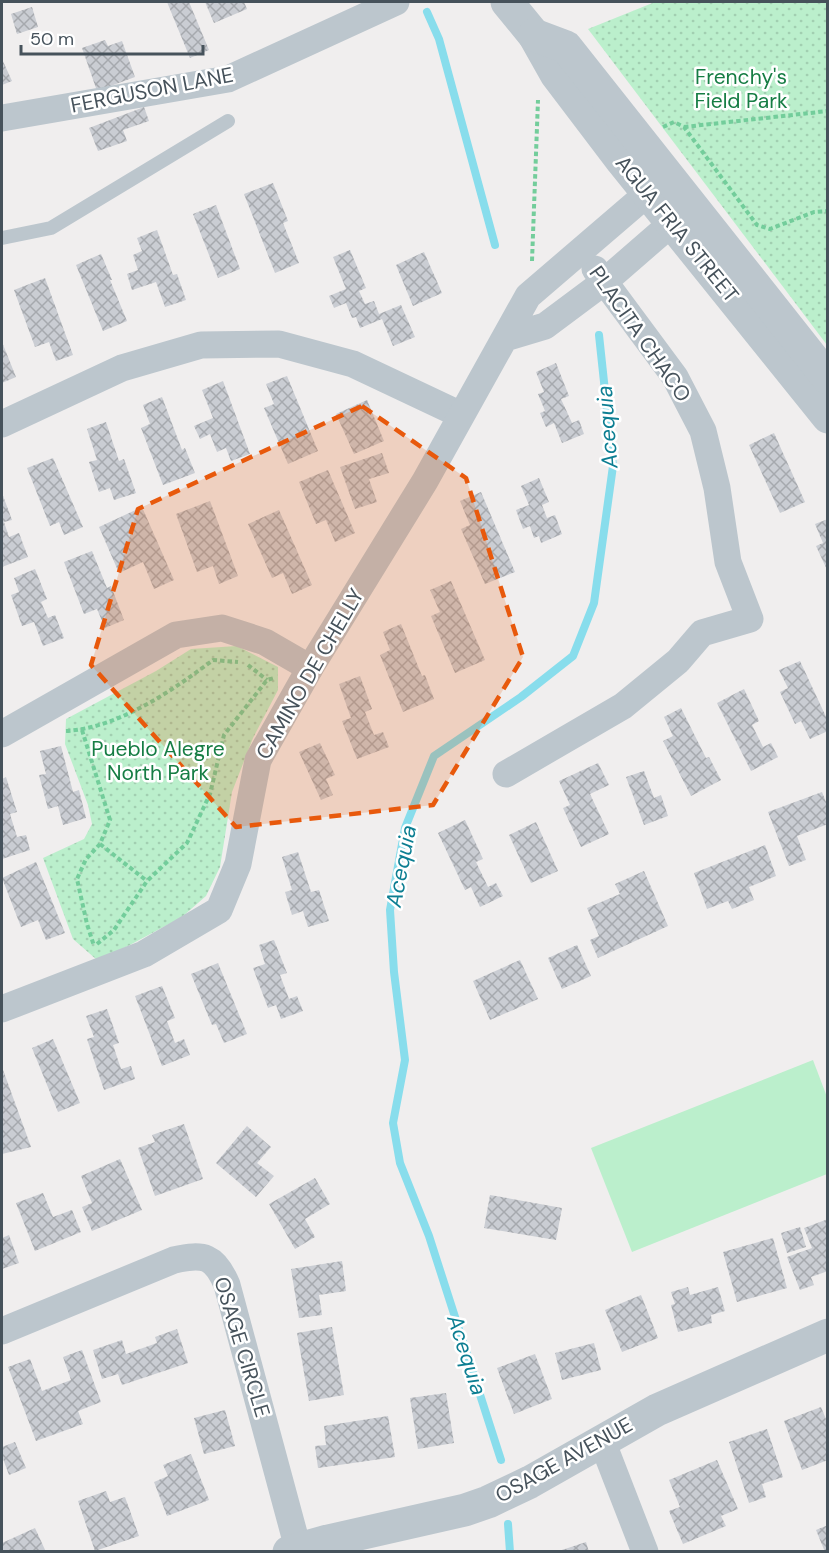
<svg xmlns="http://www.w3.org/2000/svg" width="829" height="1553" font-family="'DM Sans',sans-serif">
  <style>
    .green { fill: #bbefcc }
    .park { fill: url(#park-dots) }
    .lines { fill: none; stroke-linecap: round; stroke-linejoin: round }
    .stream { stroke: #88ddec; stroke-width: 8 }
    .building { fill: url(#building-cross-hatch) }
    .path { stroke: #73cd9b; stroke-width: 4; stroke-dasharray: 4.5 3; stroke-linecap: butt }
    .service { stroke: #bcc6cd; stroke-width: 14 }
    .minor { stroke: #bcc6cd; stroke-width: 27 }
    .tertiary { stroke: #bcc6cd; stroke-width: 33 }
    .marked { fill: #e8590c; fill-opacity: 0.2; stroke: #e8590c; stroke-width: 4.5; stroke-dasharray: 12 8; stroke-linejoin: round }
    .labels { text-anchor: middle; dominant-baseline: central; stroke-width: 5; stroke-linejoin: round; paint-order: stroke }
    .park-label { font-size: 21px; fill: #167d44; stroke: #fff }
    .street-label { font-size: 21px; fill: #46525b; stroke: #fff }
    .water-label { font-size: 22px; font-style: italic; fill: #0c7e92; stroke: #fff }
  </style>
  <defs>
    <pattern id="park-dots" width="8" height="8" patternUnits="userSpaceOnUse" patternTransform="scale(1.5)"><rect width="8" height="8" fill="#bbefcc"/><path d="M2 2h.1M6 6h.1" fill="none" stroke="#a2cfb1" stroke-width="1.8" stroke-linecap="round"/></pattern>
    <pattern id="building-cross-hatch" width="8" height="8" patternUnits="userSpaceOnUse" patternTransform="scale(1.5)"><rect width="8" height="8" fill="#cacdd3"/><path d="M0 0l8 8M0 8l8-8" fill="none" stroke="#a6a9ae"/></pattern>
  </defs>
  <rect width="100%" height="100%" fill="#f0eeee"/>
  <path class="green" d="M813,1060L827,1097V1174L632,1252L591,1148Z"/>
  <g class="park">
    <path d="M655,2H827V345L588,29Z"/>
    <path d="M237,646L278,667V690L253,738L232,792L220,867L206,896L182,917L128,946L97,960L73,939L43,858L84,839L92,824L88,805L65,744L66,719L156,671L191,649Z"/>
  </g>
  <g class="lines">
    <g class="stream">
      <path d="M427,12L439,39L495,245"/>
      <path d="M501,1460L429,1236L400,1163L393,1123L405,1060L394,972L390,910L405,828L434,756L521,697L573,656L594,603L613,466L599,335"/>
      <path d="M508,1524L510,1552"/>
    </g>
  </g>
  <g class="building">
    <path d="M167,2H189L209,50L190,58Z"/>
    <path d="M205,2H244L247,9L214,23Z"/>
    <path d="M32,7L38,27L17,34L11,14Z"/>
    <path d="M105,40L108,46L122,41L135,77L97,91L82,48Z"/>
    <path d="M2,59L12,81L2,85Z"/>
    <path d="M144,107L149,121L123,130L127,141L98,151L89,128Z"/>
    <path d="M273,183L288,221L283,223L299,263L275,273L244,194Z"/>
    <path d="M216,205L240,269L218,278L193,214Z"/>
    <path d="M157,230L173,275L177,274L186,300L165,307L156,282L132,290L127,274L138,270L133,255L142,251L137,238Z"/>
    <path d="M350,250L366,288L359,291L365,304L374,301L379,314L401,305L415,337L393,346L382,319L360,328L356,317L352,318L346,303L334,308L329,296L346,289L333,257Z"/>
    <path d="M424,252L442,293L413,306L396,265Z"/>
    <path d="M101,254L112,280H110L127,321L103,331L76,265Z"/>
    <path d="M45,278L73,355L56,361L49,342L35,347L14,290Z"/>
    <path d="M2,342L16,377L2,383Z"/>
    <path d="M556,363L569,396L561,399L572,423L579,420L584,434L562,443L554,423L546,427L540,413L545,411L538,394L544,392L536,372Z"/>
    <path d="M287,376L318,451L288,464L264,408L274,404L266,384Z"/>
    <path d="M223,381L250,454L231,461L226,448L217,452L210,434L200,439L194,426L213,418L202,390Z"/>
    <path d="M162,397L182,450L185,448L195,473L163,485L141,428L150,424L143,405Z"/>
    <path d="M367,400L384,441L354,454L336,414Z"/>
    <path d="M106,422L119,461L124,459L136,493L114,500L110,488L99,492L89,462L97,460L87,429Z"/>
    <path d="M774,433L805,502L780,513L749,445Z"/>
    <path d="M382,453L389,473L369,479L377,502L355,509L340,467Z"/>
    <path d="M53,458L83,527L64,535L59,522L50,526L27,468Z"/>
    <path d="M328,470L355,533L335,542L326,520L316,524L299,482Z"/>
    <path d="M539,478L549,502L542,505L547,518L555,515L562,534L541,543L539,536L534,538L530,526L523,529L516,510L529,505L521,486Z"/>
    <path d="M481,492L515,572L485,584L461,529L470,525L460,501Z"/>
    <path d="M2,493L12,520L4,522L9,537L19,533L28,557L2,567Z"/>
    <path d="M210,501L238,576L219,584L213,566L197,572L176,514Z"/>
    <path d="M142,507L174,580L154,589L143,562L119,573L99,527Z"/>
    <path d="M279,510L312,585L292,594L283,573L272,578L248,524Z"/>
    <path d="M828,519V572L816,546L823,543L815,524Z"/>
    <path d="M92,551L107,588L111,586L124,620L105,628L97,609L84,614L64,562Z"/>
    <path d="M35,569L47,599L41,602L48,618L55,615L64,638L43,646L34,622L22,626L11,595L19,592L14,578Z"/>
    <path d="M451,581L485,660L455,673L431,616L440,612L430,590Z"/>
    <path d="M401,624L422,676L425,675L434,699L403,712L380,655L390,650L383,632Z"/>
    <path d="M800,661L828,721V731L810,739L801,721L795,724L780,692L788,688L779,670Z"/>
    <path d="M360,676L372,709L365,712L374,735L383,732L389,747L357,759L342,721L351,718L339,684Z"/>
    <path d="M744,689L759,721L752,725L763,747L771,743L778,757L751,771L717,703Z"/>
    <path d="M681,708L706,758L709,757L721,780L691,796L663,741L673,736L664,717Z"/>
    <path d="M320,743L335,775L326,779L333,795L321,800L299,752Z"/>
    <path d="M61,746L73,792L79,790L86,818L63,825L58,806L48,809L39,775L46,774L40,751Z"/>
    <path d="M598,763L609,785L590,794L609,834L581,847L563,808L570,805L559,781Z"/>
    <path d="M644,771L654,798L661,795L668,816L644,825L626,777Z"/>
    <path d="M6,777L17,812L10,814L17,837L26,835L30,850L2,859V779Z"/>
    <path d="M822,792L826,802H828V824L797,836L806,860L789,866L768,812Z"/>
    <path d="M465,820L483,859L476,862L488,887L496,883L503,896L480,907L471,887L465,890L438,833Z"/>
    <path d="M536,822L558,871L531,883L509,835Z"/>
    <path d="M765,845L776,876L749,887L754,900L732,909L728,901L707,909L694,873Z"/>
    <path d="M298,852L311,892L319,890L329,921L308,927L303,911L292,915L285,892L292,890L282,857Z"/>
    <path d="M36,862L65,933L46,940L38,920L21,927L2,878Z"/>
    <path d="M644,871L668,926L598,958L590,940L599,936L587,908L620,894L615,884Z"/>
    <path d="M274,940L287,973L280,975L289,999L297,996L303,1011L281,1019L276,1005L268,1008L253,968L265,964L259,945Z"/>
    <path d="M577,945L591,976L562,989L548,958Z"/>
    <path d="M520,960L538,999L490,1020L473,981Z"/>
    <path d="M218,963L247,1034L224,1043L216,1024L212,1025L191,974Z"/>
    <path d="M162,986L175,1018L167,1021L175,1043L184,1039L190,1055L162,1066L135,996Z"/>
    <path d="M107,1009L119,1043L113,1045L121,1069L131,1066L135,1079L104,1090L87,1039L94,1037L86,1016Z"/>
    <path d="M53,1039L80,1103L58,1112L32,1048Z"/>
    <path d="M2,1067L31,1147L2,1154Z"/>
    <path d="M184,1124L203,1179L155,1196L138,1148L155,1142L152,1135Z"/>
    <path d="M247,1126L271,1147L257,1163L274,1176L256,1197L216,1163Z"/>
    <path d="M120,1159L142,1210L92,1231L82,1207L92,1203L81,1176Z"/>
    <path d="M315,1178L330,1204L305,1219L315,1237L295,1249L269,1204Z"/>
    <path d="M43,1193L53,1217L72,1210L81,1232L35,1251L16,1203Z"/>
    <path d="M490,1195L562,1208L556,1240L484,1228Z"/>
    <path d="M828,1219V1271L811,1277L814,1285L800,1290L787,1257L812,1248L804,1228Z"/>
    <path d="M800,1227L806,1247L787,1253L781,1233Z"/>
    <path d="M9,1235L19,1263L2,1269V1238Z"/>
    <path d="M773,1238L787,1288L737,1302L723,1252Z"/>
    <path d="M342,1261L346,1291L319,1295L322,1315L299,1318L291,1269Z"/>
    <path d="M688,1287L690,1295L718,1287L725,1311L711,1315L712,1323L678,1332L671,1305L675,1304L671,1292Z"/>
    <path d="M641,1295L658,1338L622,1352L605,1310Z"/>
    <path d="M332,1327L344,1395L309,1401L297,1333Z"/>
    <path d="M177,1329L188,1363L122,1385L118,1374L102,1379L93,1350L122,1340L126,1354L157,1343L155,1337Z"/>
    <path d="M594,1343L601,1370L562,1380L555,1353Z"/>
    <path d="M82,1350L101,1402L78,1411L83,1424L36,1441L8,1367L30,1359L42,1391L71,1380L63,1357Z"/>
    <path d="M535,1354L552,1399L514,1414L497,1368Z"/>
    <path d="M446,1393L454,1443L418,1449L410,1398Z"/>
    <path d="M821,1407L828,1424V1460L802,1470L784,1421Z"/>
    <path d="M225,1410L235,1446L204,1454L194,1418Z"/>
    <path d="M388,1416L395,1457L318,1468L315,1446L326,1445L324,1426Z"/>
    <path d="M767,1429L783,1477L762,1484L766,1497L749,1503L729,1442Z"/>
    <path d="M15,1442L26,1468L9,1475L2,1456V1447Z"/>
    <path d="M191,1454L209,1500L167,1516L154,1482L168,1476L163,1465Z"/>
    <path d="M717,1460L738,1509L721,1516L726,1526L683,1544L669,1511L680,1507L669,1480Z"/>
    <path d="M106,1491L110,1502L125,1497L139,1536L95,1551L78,1501Z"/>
    <path d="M828,1525V1552H825L816,1530Z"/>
    <path d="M35,1528L46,1552H2V1543Z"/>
    <path d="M586,1542L589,1552H559V1551Z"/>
  </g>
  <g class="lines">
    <g class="path">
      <path d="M663,127L674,122L684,127L757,225L770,229L814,212L828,211"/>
      <path d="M684,127L828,111"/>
      <path d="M532,261L538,100"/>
      <path d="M248,665L267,680"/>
      <path d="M82,730L110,820L100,844L86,859L77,879L87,924L94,946"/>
      <path d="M66,731C118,728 172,691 213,660L238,662"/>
      <path d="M100,844L147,881"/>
      <path d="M97,944L114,930L147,881L187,843L210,794L224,735L267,680L274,678"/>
    </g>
    <path class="service" d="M2,238L51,228L228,121"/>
    <g class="minor">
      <path d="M2,118L228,79L396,2"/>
      <path d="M2,424L122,368L201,345L279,344L353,364L461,415"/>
      <path d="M2,734L176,635L222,628L265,642L310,668"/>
      <path d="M506,774L623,706L678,661L702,633L750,619L728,562L717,488L703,431L675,377L595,269"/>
      <path d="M2,1009L144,954L219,910L238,864L258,760L310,668L425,481L528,296L648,193L682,195L672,223L604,282L545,326L505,338"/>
      <path d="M2,1331L174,1260C204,1253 215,1256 227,1285L299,1552"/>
      <path d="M602,1441L645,1552"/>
    </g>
    <g class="tertiary">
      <path d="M507,2L534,35L556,74L622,161L828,417"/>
      <path d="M534,35L566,47L828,378"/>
      <path d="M289,1552L328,1541L465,1510L488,1502L530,1482L657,1410L828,1335"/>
    </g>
  </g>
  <path class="marked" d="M362,406L466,478L523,657L433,805L236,827L91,665L138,509Z"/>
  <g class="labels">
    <g class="park-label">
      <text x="741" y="77">Frenchy's<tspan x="741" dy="24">Field Park</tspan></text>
      <text x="158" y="749">Pueblo Alegre<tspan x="158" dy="24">North Park</tspan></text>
    </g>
    <g class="street-label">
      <text transform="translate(152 90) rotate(-11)">FERGUSON LANE</text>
      <text transform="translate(677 229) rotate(51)">AGUA FRIA STREET</text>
      <text transform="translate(640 334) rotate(55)">PLACITA CHACO</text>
      <text transform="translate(310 674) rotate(-60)">CAMINO DE CHELLY</text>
      <text transform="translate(242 1347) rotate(73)">OSAGE CIRCLE</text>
      <text transform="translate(564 1460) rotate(-29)">OSAGE AVENUE</text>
    </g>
    <g class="water-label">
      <text transform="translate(607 427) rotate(-94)">Acequia</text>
      <text transform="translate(401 866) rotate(-79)">Acequia</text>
      <text transform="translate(467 1355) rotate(72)">Acequia</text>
    </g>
  </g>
  <rect width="829" height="1553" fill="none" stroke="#46525b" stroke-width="6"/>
  <path d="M21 45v9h182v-9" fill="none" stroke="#46525b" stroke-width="3"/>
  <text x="30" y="45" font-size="18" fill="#46525b" stroke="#ffffff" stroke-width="4.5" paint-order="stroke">50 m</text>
</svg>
